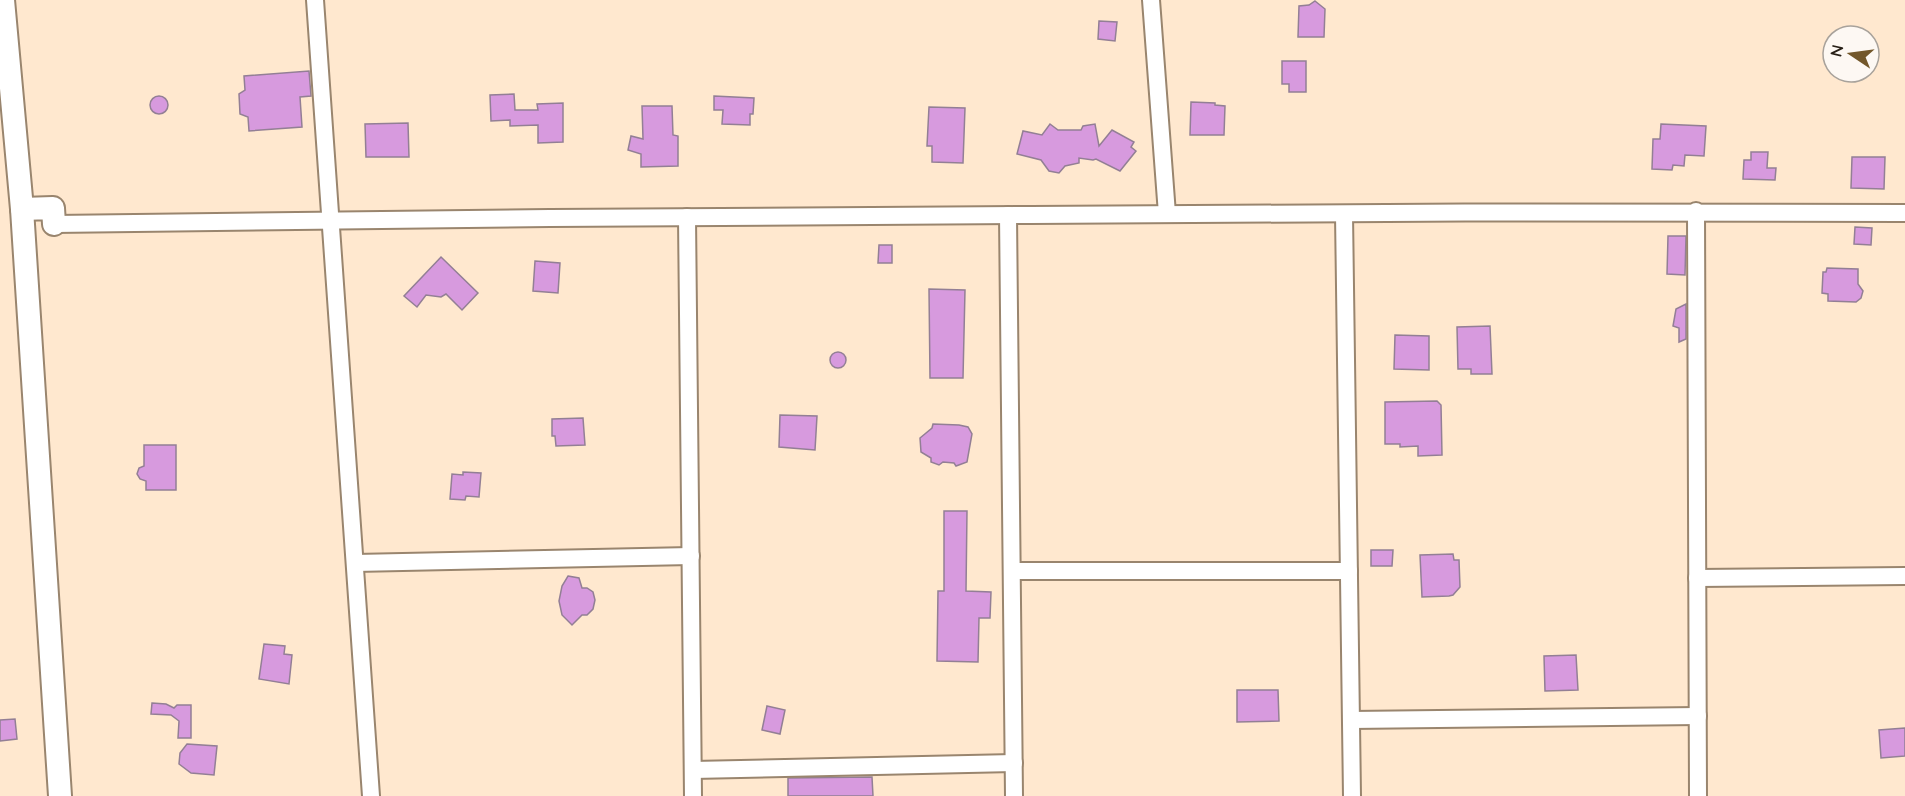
<svg xmlns="http://www.w3.org/2000/svg" width="1905" height="796" font-family="Quicksand,sans-serif">
  <style>
    .building { fill: #d79ade; stroke: #937f95; stroke-width: 1.5 }
    .lines { fill: none; stroke-linecap: round; stroke-linejoin: round }
    .street-casing { stroke: #99856e; stroke-width: 20 }
    .secondary-casing { stroke: #99856e; stroke-width: 26 }
    .street { stroke: #fff; stroke-width: 16 }
    .secondary { stroke: #fff; stroke-width: 22 }
  </style>
  <rect width="100%" height="100%" fill="#ffe8cf"/>
  <g class="building">
    <path d="M1315,1L1325,9L1324,37H1298L1299,6L1309,5Z"/>
    <path d="M1099,21L1117,22L1115,41L1098,39Z"/>
    <path d="M1282,61H1306V92H1289V84H1282Z"/>
    <path d="M309,71L311,96L300,97L302,127L249,131L248,117L240,114L239,94L245,90L244,76Z"/>
    <path d="M514,94L515,110H538L537,104L563,103V142L538,143V125L510,126V120L491,121L490,95Z"/>
    <path d="M714,96L754,98L753,114H750V125L722,124L723,110H714Z"/>
    <circle cx="159" cy="105" r="9"/>
    <path d="M1191,102L1215,103V105L1225,106L1224,135H1190Z"/>
    <path d="M642,106H672L673,135L678,136V166L641,167V154L628,150L631,136L643,139Z"/>
    <path d="M929,107L965,108L963,163L932,162V146H927Z"/>
    <path d="M408,123L409,157H366L365,124Z"/>
    <path d="M1050,124L1058,130H1081L1083,126L1095,124L1099,146L1112,130L1134,142L1131,147L1136,151L1120,171L1096,159L1093,160L1079,158V163L1065,166L1059,173L1049,171L1041,160L1017,154L1023,131L1042,135Z"/>
    <path d="M1661,124L1706,126L1704,156L1685,155L1684,166L1673,165L1672,170L1652,169L1653,139H1660Z"/>
    <path d="M1751,152H1768L1767,168H1776L1775,180L1743,179L1744,160H1751Z"/>
    <path d="M1852,157H1885L1884,189L1851,188Z"/>
    <path d="M1855,227L1872,228L1871,245L1854,244Z"/>
    <path d="M1668,236H1686L1685,275L1667,274Z"/>
    <path d="M879,245H892V263H878Z"/>
    <path d="M441,257L478,293L462,310L446,294L441,297L426,295L417,307L404,296Z"/>
    <path d="M535,261L560,263L558,293L533,291Z"/>
    <path d="M1827,268L1858,269V284L1863,291L1861,298L1856,302L1828,301V294L1822,293L1823,272H1826Z"/>
    <path d="M929,289L965,290L963,378H930Z"/>
    <path d="M1686,304V339L1679,342V328L1673,326L1676,309Z"/>
    <path d="M1490,326L1492,374H1471V369H1458L1457,327Z"/>
    <path d="M1395,335L1429,336V370L1394,369Z"/>
    <circle cx="838" cy="360" r="8"/>
    <path d="M1437,401L1441,405L1442,455L1418,456V446L1400,447V444H1385V402Z"/>
    <path d="M780,415L817,416L815,450L779,447Z"/>
    <path d="M583,418L585,445L556,446L555,436H552V419Z"/>
    <path d="M933,424L959,425L968,427L972,434L967,462L956,466L954,463L943,462L939,465L931,462V458L921,452L920,438L932,428Z"/>
    <path d="M144,445H176V490H146V481L140,479L137,474L139,468L144,466Z"/>
    <path d="M463,472L481,473L479,497L466,496L465,500L450,499L452,474L463,475Z"/>
    <path d="M944,511H967L966,591L991,592L990,618H979L978,662L937,661L938,591H944Z"/>
    <path d="M1371,550H1393L1392,566H1371Z"/>
    <path d="M1453,554L1454,560H1459L1460,587L1453,595L1449,596L1422,597L1420,555Z"/>
    <path d="M568,576L579,578L582,588H587L593,592L595,600L593,609L587,615H582L572,625L562,615L559,601L562,586Z"/>
    <path d="M264,644L285,646L284,654L292,655L289,684L259,679Z"/>
    <path d="M1576,655L1578,690L1545,691L1544,656Z"/>
    <path d="M1237,690H1278L1279,721L1237,722Z"/>
    <path d="M152,703L166,704L174,708L177,705H191V738H178L179,721L171,715L151,714Z"/>
    <path d="M767,706L785,710L780,734L762,730Z"/>
    <path d="M15,719L17,739L0,741V720Z"/>
    <path d="M1905,728V756L1881,758L1879,730Z"/>
    <path d="M187,744L217,746L214,775L191,773L179,764L180,753Z"/>
    <path d="M872,777L873,796H788V778Z"/>
  </g>
  <g class="lines">
    <defs>
      <g id="street">
        <path d="M315,0L371,796"/>
        <path d="M1151,0L1167,214"/>
        <path d="M1696,211L1698,796"/>
        <path d="M1344,214L1352,796"/>
        <path d="M1008,215L1014,796"/>
        <path d="M687,217L693,796"/>
        <path d="M54,224C380,218 705,217 1031,215C1322,213 1614,211 1905,213"/>
        <path d="M355,563L691,556"/>
        <path d="M1012,571H1349"/>
        <path d="M1697,578L1905,576"/>
        <path d="M1351,720L1698,716"/>
        <path d="M693,770L1014,763"/>
      </g>
      <g id="secondary">
        <path d="M3,0L22,209L60,796"/>
        <path d="M22,209L53,208L54,224"/>
      </g>
    </defs>
    <use href="#street" class="street-casing"/>
    <use href="#secondary" class="secondary-casing"/>
    <use href="#street" class="street"/>
    <use href="#secondary" class="secondary"/>
  </g>
  <g transform="translate(1851 54) rotate(283)"><circle r="28" fill="#fdf8f3" stroke="#a8a29b" stroke-width="1.5"/>
  <path d="M0-4.5L10 22L0 15L-10 22Z" fill="#73572a"/>
  <text y="-9" font-size="16" font-weight="bold" text-anchor="middle" fill="#282017">N</text>
  </g>
</svg>
